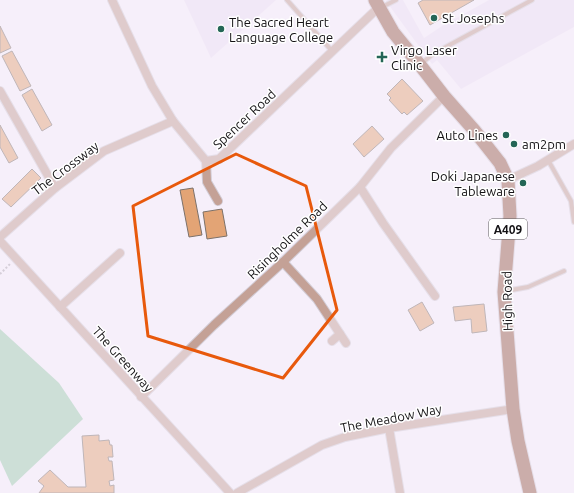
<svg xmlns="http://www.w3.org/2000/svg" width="574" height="493" font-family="Ubuntu,sans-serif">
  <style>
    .built { fill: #ece1f3 }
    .green { fill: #9bccae }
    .building { fill: #e3a475; stroke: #7c716a }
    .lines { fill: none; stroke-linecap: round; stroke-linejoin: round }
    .lane-casing { stroke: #d2ccd5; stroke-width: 6 }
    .street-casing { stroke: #d2ccd5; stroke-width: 10 }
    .primary-casing { stroke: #d2ccd5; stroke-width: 15 }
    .path { stroke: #ada7b0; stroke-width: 2; stroke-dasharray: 2 2; stroke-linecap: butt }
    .lane { stroke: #c4a196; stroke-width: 4 }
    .street { stroke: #c4a196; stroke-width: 8 }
    .primary { stroke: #985d4a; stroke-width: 13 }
    .marked { fill: none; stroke: #e8590c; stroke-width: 3; stroke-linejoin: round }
    .poi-dot { fill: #246656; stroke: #fff; stroke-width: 1.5 }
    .labels { text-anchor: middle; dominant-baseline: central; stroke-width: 3; stroke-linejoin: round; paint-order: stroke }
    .shield { fill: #fff; stroke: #5a595b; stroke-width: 1 }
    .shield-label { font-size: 12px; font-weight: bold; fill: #141215 }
    .poi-label { font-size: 13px; fill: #141215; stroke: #fff; text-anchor: start }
    .street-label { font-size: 13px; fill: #141215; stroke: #fff }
  </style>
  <rect width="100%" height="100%" fill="#f6effa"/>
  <g class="built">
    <path d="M184,0H276L211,58Z"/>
    <path d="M387,0H403L424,38L442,26L489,0H574V27L461,89L437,60L432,64L402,23L386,1Z"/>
  </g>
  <path class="green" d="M0,329L59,383L83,419L12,486L0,460Z"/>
  <g class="building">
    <path d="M423,0H474L430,25L418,3Z"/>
    <path d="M0,26L11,48L0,53Z"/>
    <path d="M12,51L31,86L20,91L2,56Z"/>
    <path d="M402,79L423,101L407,115L404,112L402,114L389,100L391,98L387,94Z"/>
    <path d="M32,89L52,125L42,131L22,95Z"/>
    <path d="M0,125L18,158L9,163L0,147Z"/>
    <path d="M372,126L384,139L364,157L353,144Z"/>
    <path d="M32,169L41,178L11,207L2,199Z"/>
    <path d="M193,188L202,235L189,237L180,190Z"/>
    <path d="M222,209L227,236L207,239L203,212Z"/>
    <path d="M422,302L434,323L420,331L408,310Z"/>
    <path d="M484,304L487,331L472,333L471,319L455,321L453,307Z"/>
    <path d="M99,435V441L109,440L110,445H112L113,457H108L109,461H112L114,480L109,481L110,486L114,485V493H39L44,486L38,481L50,470L68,487H86L82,436Z"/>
  </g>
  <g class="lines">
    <defs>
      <g id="lane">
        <path d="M287,0L332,51"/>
        <path d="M382,7L396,0"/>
        <path d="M422,63L433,54L532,0"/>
        <path d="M548,160L571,201L574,222"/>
        <path d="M506,291L528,287L564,271"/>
      </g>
      <g id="street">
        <path d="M112,0L152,86L173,121L206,161L219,159L379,7"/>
        <path d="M0,91L55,188"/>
        <path d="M206,161L207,182L218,201"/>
        <path d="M508,180L538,166L574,144"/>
        <path d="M360,187L383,223L435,296"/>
        <path d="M0,237L55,188L104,151L173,121"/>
        <path d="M0,241L230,493"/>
        <path d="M283,262L317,299L346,343"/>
        <path d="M60,307L120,253"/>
        <path d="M332,341L340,334"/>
        <path d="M141,397L214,325L283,262L360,187L391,148L444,96"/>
        <path d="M389,428L400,493"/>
        <path d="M237,493L322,445L345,437L389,428L513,409"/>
      </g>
      <path id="primary" d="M375,0L393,32L420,65L444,96L474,130L500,163L508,180L510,216L504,292L513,409L518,441L530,493"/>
    </defs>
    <use href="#lane" class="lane-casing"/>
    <use href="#street" class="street-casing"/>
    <use href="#primary" class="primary-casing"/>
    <path class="path" d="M0,274L10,264"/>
    <use href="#lane" class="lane"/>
    <use href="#street" class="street"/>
    <use href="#primary" class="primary"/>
  </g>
  <path d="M0 0H574V493H0ZM236,154L306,186L337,310L283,378L148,336L133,206Z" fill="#f6effa" fill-opacity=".55" fill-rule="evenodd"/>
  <path class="marked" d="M236,154L306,186L337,310L283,378L148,336L133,206Z"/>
  <g class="poi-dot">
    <circle cx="434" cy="18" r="4"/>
    <circle cx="221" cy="29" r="4"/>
    <path d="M380 51h4v4h4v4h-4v4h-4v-4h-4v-4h4z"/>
    <circle cx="506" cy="135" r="4"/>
    <circle cx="514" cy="144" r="4"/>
    <circle cx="523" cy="183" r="4"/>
  </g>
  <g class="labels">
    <rect class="shield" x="489" y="219" width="38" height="20" rx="3"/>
    <g class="shield-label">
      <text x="508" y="229">A409</text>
    </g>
    <g class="poi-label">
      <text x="442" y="18">St Josephs</text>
      <text x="229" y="22">The Sacred Heart<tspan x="229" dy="15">Language College</tspan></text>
      <text x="391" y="50">Virgo Laser<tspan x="391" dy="15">Clinic</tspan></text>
      <text x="498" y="135" text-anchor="end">Auto Lines</text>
      <text x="522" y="144">am2pm</text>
      <text x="515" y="176" text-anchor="end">Doki Japanese<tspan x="515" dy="15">Tableware</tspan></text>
    </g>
    <g class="street-label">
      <text transform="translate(244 119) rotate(-43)">Spencer Road</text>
      <text transform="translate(65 168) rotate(-37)">The Crossway</text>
      <text transform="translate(287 240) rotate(-44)">Risingholme Road</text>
      <text transform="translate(507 301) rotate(-91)">High Road</text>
      <text transform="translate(123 359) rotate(48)">The Greenway</text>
      <text transform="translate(391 418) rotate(-11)">The Meadow Way</text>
    </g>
  </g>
</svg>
